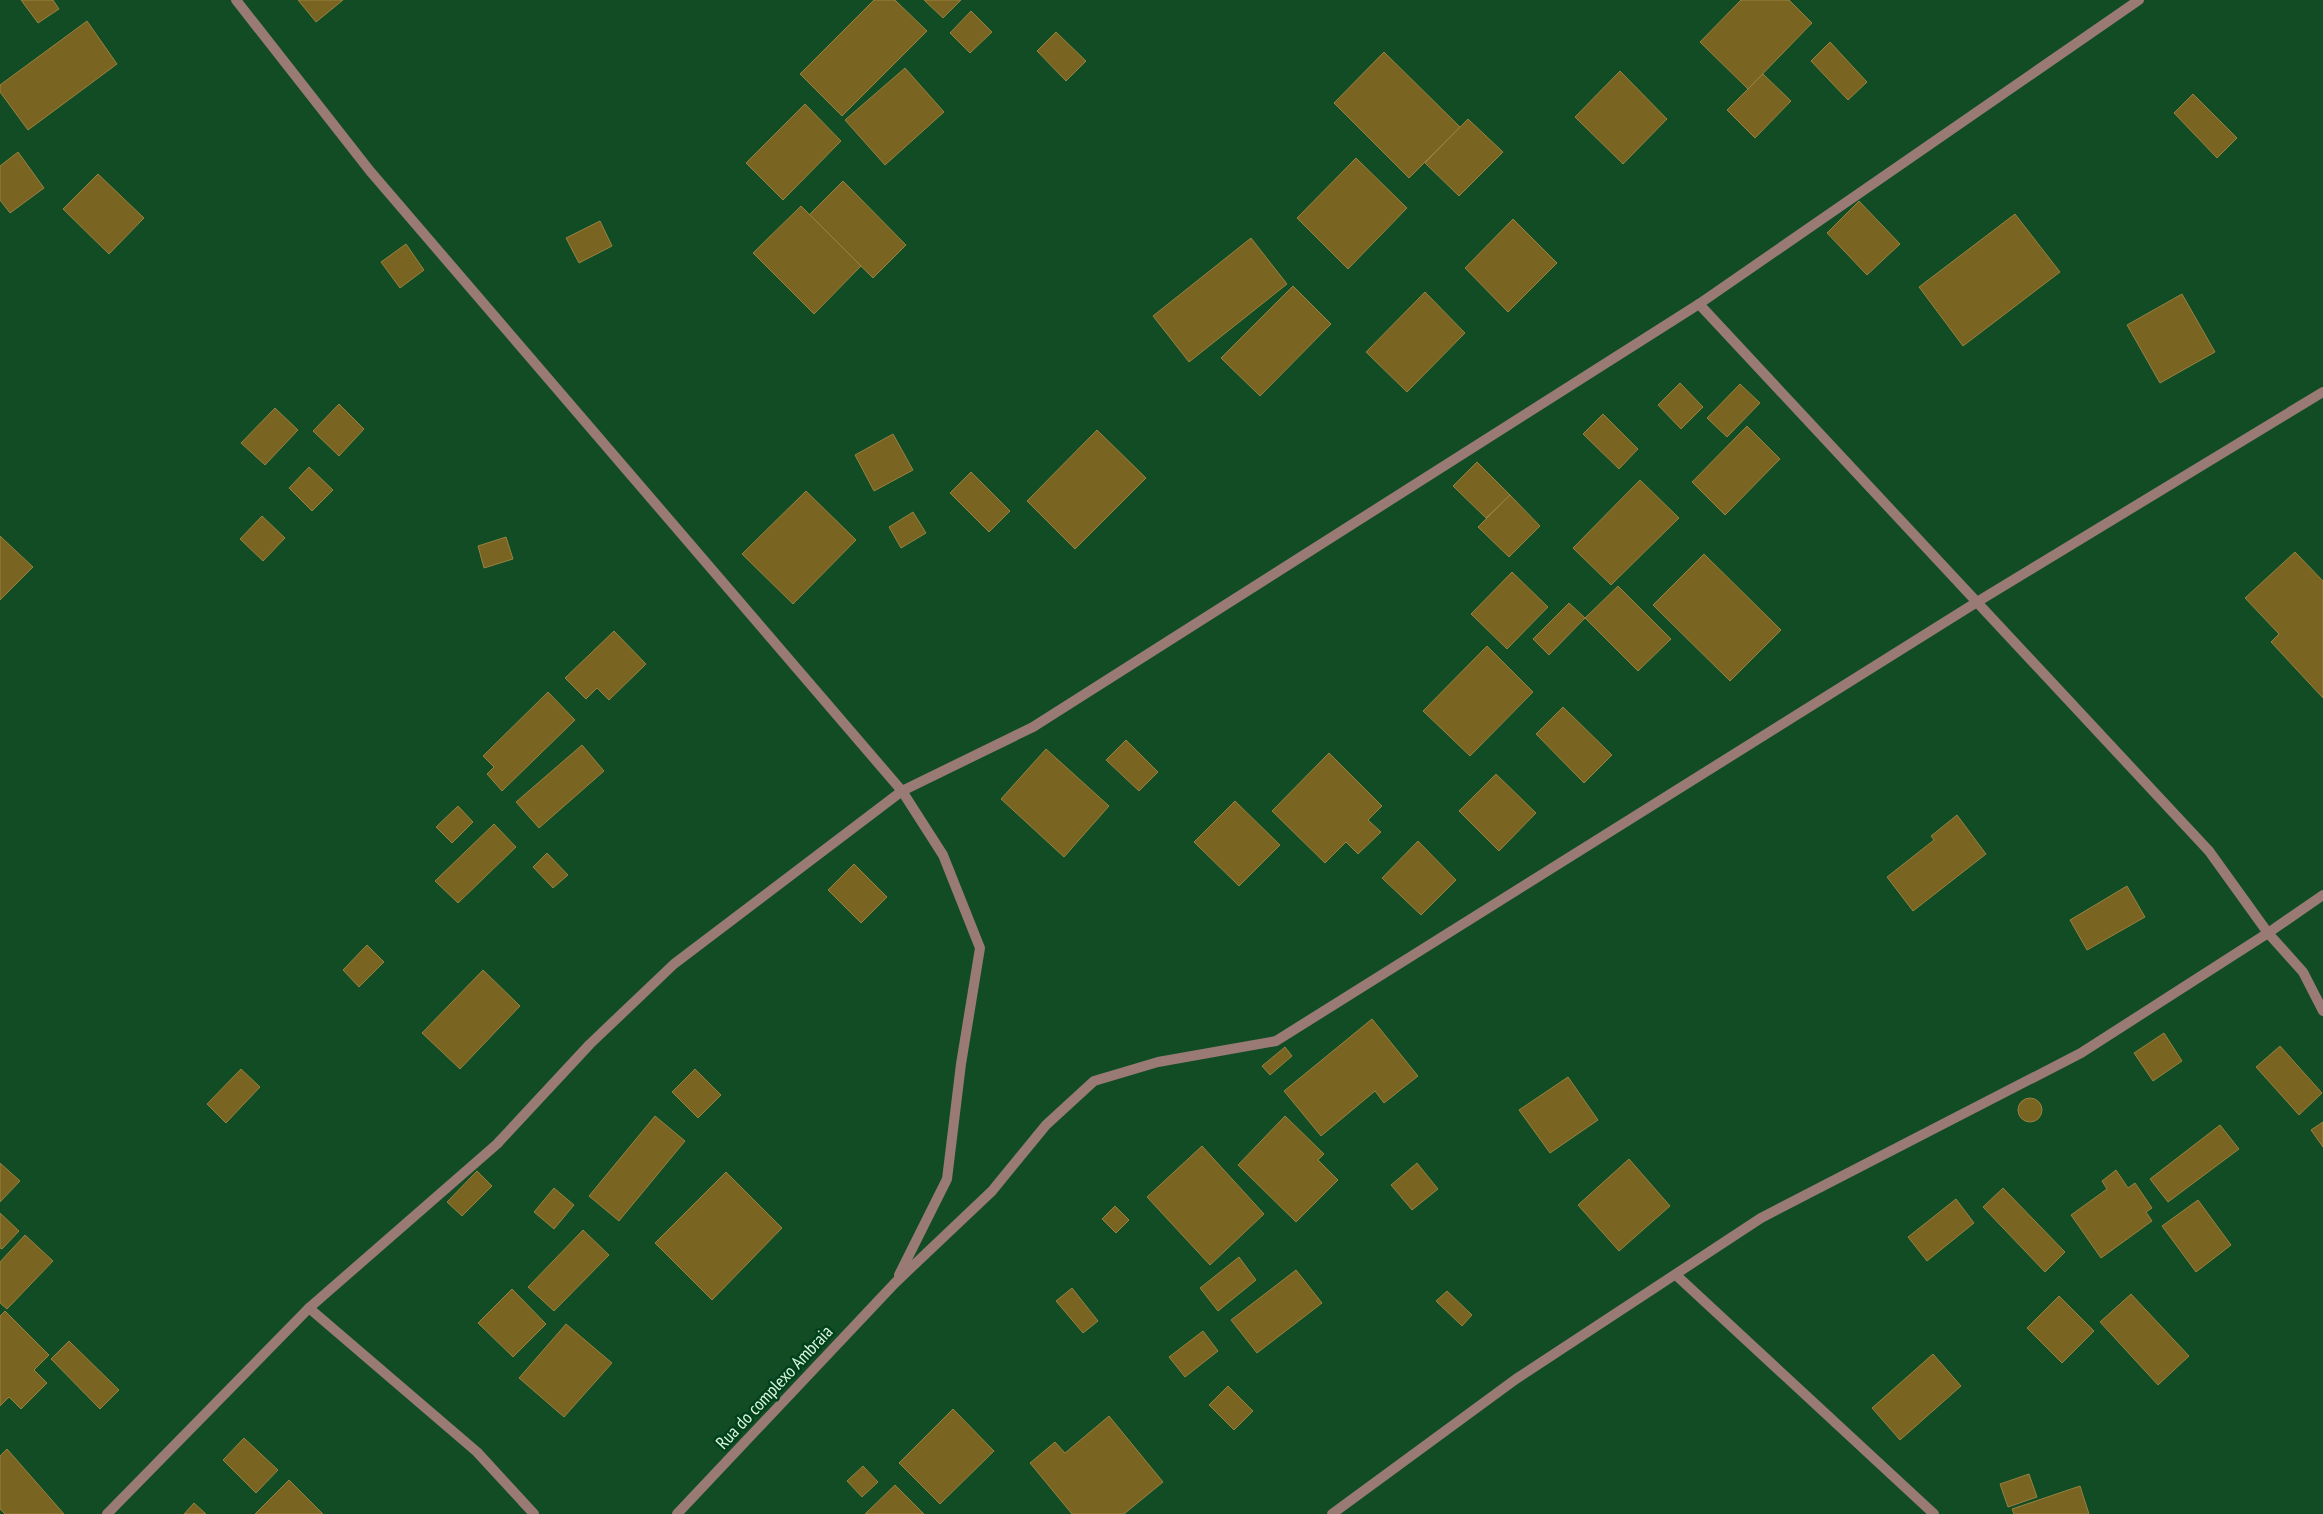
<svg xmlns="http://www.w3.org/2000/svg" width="2323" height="1514" font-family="'PT Sans Narrow',sans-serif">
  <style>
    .building { fill: #7a6421; stroke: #988141 }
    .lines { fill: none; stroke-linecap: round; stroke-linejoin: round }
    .minor { stroke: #997a75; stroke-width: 10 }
    .labels { text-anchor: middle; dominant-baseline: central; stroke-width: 5; stroke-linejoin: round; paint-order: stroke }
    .street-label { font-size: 18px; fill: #daf7df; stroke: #01411b }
  </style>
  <rect width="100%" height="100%" fill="#114c25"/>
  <g class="building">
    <path d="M21,0H53L59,9L38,23Z"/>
    <path d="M298,0H343L316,22Z"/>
    <path d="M874,0H895L927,31L842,116L800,74Z"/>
    <path d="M924,0H961L943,18Z"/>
    <path d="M1741,0H1789L1812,23L1748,89L1700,42Z"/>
    <path d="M971,11L992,32L970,53L950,33Z"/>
    <path d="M87,21L117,64L28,130L0,92V85Z"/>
    <path d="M1056,32L1086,61L1066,81L1037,51Z"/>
    <path d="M1830,42L1867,82L1848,100L1811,61Z"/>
    <path d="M1384,52L1460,127L1409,178L1334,103Z"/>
    <path d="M905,68L944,112L885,165L845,120Z"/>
    <path d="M1620,71L1667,119L1623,164L1575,117Z"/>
    <path d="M1763,74L1791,101L1755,138L1727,110Z"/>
    <path d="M2193,94L2237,138L2217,158L2174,113Z"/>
    <path d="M805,104L841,141L783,200L746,163Z"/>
    <path d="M1468,119L1503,152L1459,196L1425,163Z"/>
    <path d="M18,152L44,188L10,213L0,200V166Z"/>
    <path d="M1356,158L1407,208L1348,269L1297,218Z"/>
    <path d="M98,174L144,218L109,254L63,209Z"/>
    <path d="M843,181L906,245L873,278L809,215Z"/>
    <path d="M1859,201L1900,244L1867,275L1827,233Z"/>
    <path d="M801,206L861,266L814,314L753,253Z"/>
    <path d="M2015,214L2060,272L1963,346L1919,287Z"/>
    <path d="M1513,219L1557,263L1508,312L1465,268Z"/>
    <path d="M600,221L612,246L579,263L566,238Z"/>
    <path d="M1251,238L1287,284L1189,362L1153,316Z"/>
    <path d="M406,244L424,270L400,288L381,262Z"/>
    <path d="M1293,286L1331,324L1260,396L1221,358Z"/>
    <path d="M1425,292L1465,333L1407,392L1366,352Z"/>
    <path d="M2182,294L2215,352L2160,383L2127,325Z"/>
    <path d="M1680,383L1703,407L1681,429L1658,405Z"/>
    <path d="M1740,384L1760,403L1727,437L1707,418Z"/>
    <path d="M339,404L364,429L339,456L313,431Z"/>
    <path d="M275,408L298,430L265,465L241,443Z"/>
    <path d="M1603,414L1638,449L1619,469L1583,434Z"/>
    <path d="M1747,426L1780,459L1725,515L1692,482Z"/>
    <path d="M1097,430L1146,478L1075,549L1027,501Z"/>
    <path d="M893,434L913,470L874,491L855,455Z"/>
    <path d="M1477,462L1510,495L1486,518L1453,486Z"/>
    <path d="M309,467L333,490L312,511L289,488Z"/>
    <path d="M971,472L1010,511L989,532L950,493Z"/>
    <path d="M1640,480L1679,518L1611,585L1573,548Z"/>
    <path d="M806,491L856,540L793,604L742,554Z"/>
    <path d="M1510,495L1540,526L1509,557L1478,527Z"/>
    <path d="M913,512L926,533L901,548L889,527Z"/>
    <path d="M262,516L285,538L263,561L240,539Z"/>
    <path d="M0,536L33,567L0,600Z"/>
    <path d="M506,537L513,559L484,568L478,546Z"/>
    <path d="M2295,552L2323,581V698L2271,642L2279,634L2245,598Z"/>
    <path d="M1704,554L1781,630L1730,681L1653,605Z"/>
    <path d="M1512,572L1548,607L1507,649L1471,614Z"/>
    <path d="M1618,586L1671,639L1638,671L1585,618Z"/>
    <path d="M1569,603L1585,618L1549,655L1533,639Z"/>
    <path d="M614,631L646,664L609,700L597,688L586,699L565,678Z"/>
    <path d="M1487,646L1533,692L1470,756L1423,711Z"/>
    <path d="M548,692L575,720L502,791L487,774L494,767L483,756Z"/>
    <path d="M1563,707L1612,755L1584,783L1536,734Z"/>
    <path d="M1126,740L1158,772L1139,791L1106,760Z"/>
    <path d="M582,745L604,771L539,828L516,802Z"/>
    <path d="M1046,749L1109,806L1064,857L1001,799Z"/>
    <path d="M1329,753L1382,806L1368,820L1381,832L1358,854L1346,842L1325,863L1272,811Z"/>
    <path d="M1496,774L1536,813L1499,851L1459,811Z"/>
    <path d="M1235,801L1280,845L1239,886L1194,842Z"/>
    <path d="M458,806L473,822L452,843L436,827Z"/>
    <path d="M1957,815L1986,854L1913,911L1887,877L1934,840L1931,836Z"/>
    <path d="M494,824L516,847L458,903L435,881Z"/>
    <path d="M1418,841L1456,880L1421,915L1382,878Z"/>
    <path d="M547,853L568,875L553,888L533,867Z"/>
    <path d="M854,864L887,897L861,923L828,890Z"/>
    <path d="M2127,886L2145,917L2087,950L2070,920Z"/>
    <path d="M367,945L384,962L359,987L343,970Z"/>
    <path d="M483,970L520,1006L460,1069L422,1033Z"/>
    <path d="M1372,1019L1418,1076L1384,1103L1375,1091L1321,1136L1284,1091Z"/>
    <path d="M2164,1033L2182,1061L2153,1081L2134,1053Z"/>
    <path d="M2280,1046L2322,1093L2299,1115L2256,1067Z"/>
    <path d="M1285,1047L1292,1056L1270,1075L1262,1066Z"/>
    <path d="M241,1069L260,1087L226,1123L207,1104Z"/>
    <path d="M695,1069L721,1095L698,1118L672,1092Z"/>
    <path d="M1568,1077L1598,1120L1550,1153L1519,1110Z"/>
    <circle cx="2030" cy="1110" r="12"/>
    <path d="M655,1116L685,1141L619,1221L589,1196Z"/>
    <path d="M1285,1116L1324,1154L1318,1160L1338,1180L1296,1222L1238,1165Z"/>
    <path d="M2323,1122V1147L2311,1130Z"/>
    <path d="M2220,1125L2239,1149L2168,1202L2150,1179Z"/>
    <path d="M1202,1146L1264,1214L1210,1265L1147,1197Z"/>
    <path d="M1629,1159L1670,1206L1619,1251L1578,1205Z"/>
    <path d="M0,1163L20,1181L0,1202Z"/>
    <path d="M1417,1163L1438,1189L1412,1210L1391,1185Z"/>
    <path d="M2116,1170L2128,1188L2135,1183L2152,1208L2146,1212L2152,1221L2101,1258L2071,1215L2107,1189L2102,1181Z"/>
    <path d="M477,1171L492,1186L462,1216L447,1202Z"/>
    <path d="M726,1172L782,1228L712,1300L655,1243Z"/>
    <path d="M554,1188L574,1205L554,1229L534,1212Z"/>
    <path d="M2003,1188L2065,1252L2045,1272L1983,1207Z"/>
    <path d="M1956,1199L1974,1223L1927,1261L1908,1237Z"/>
    <path d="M2198,1200L2231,1245L2196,1272L2162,1226Z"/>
    <path d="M1115,1206L1129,1220L1116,1233L1102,1219Z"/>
    <path d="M0,1213L19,1231L2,1249L0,1248Z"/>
    <path d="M583,1230L609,1255L554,1311L528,1287Z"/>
    <path d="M25,1235L53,1261L7,1309L0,1303V1262Z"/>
    <path d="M1239,1257L1256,1280L1218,1311L1200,1288Z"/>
    <path d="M1296,1270L1322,1303L1257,1353L1231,1320Z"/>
    <path d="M1072,1288L1098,1321L1083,1333L1056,1301Z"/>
    <path d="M512,1289L546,1324L513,1357L478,1323Z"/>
    <path d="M1447,1291L1472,1315L1462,1326L1436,1301Z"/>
    <path d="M2131,1294L2189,1356L2158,1385L2100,1322Z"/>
    <path d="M2059,1296L2094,1331L2062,1363L2027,1328Z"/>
    <path d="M5,1311L49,1355L34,1370L47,1383L21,1409L9,1397L0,1406V1316Z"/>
    <path d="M566,1324L612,1363L564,1417L519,1378Z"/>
    <path d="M1203,1331L1218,1351L1185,1377L1169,1357Z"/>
    <path d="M69,1341L119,1390L100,1409L51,1359Z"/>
    <path d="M1933,1354L1961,1386L1900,1440L1872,1408Z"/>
    <path d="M1228,1386L1253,1411L1234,1430L1209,1405Z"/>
    <path d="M953,1409L994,1451L940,1504L899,1463Z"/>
    <path d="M1109,1416L1163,1482L1124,1514H1072L1030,1463L1055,1442L1065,1453Z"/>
    <path d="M244,1438L278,1470L256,1493L223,1460Z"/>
    <path d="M7,1449L64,1514H5L0,1509V1456Z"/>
    <path d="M863,1466L878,1482L862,1497L847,1481Z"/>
    <path d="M2029,1474L2037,1497L2008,1507L2000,1484Z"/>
    <path d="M289,1480L323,1514H255Z"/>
    <path d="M895,1485L924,1514H865Z"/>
    <path d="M2080,1486L2089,1514H2014L2012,1509Z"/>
    <path d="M194,1503L206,1514H184Z"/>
  </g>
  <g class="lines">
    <g class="minor">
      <path d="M236,0L370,171L902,791L943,855L980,948L961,1064L947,1179L899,1275"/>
      <path d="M1699,304L2209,851L2268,933L2303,972L2323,1011"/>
      <path d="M1676,1275L1934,1514"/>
      <path d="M309,1308L477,1452L534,1514"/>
      <path d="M107,1514L309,1308L497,1144L590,1044L674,964L902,791L1033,727L1699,304L2139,0"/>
      <path d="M677,1514L895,1283L992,1191L1046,1125L1094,1081L1158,1062L1276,1041L1977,602L2323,392"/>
      <path d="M1332,1514L1516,1379L1761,1218L2081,1053L2268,933L2323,895"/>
    </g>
  </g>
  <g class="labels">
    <g class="street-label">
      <text transform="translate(774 1387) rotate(-47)">Rua do complexo Ambraia</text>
    </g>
  </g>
</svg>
